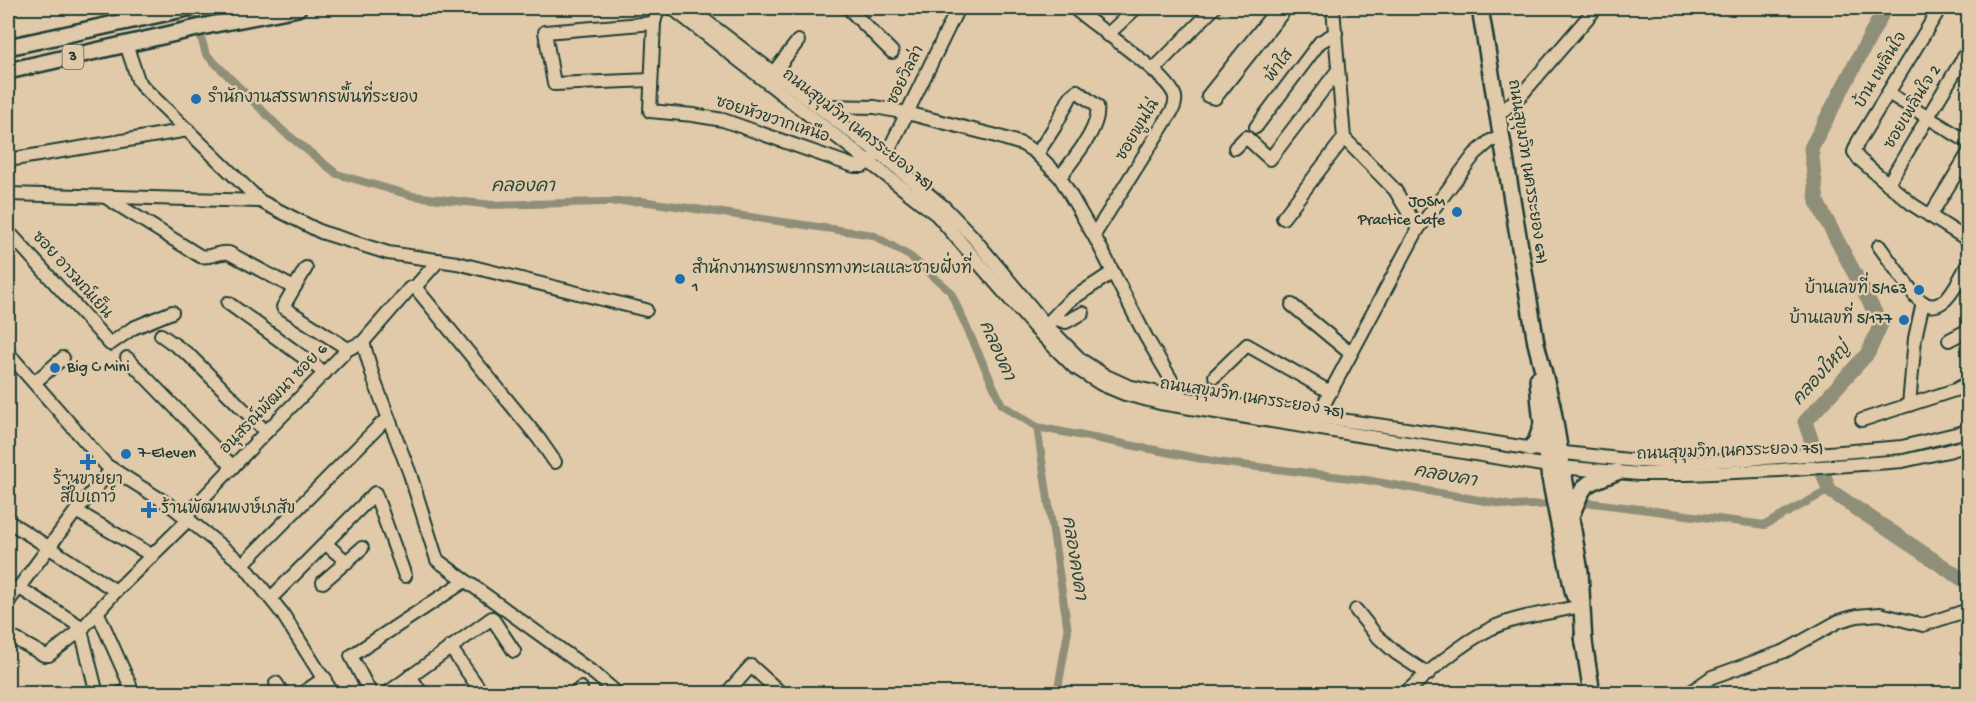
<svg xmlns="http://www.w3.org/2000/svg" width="1976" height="701" font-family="'Gochi Hand','Playpen Sans Thai',sans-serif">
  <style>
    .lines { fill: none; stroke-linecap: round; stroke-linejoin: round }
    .canal { stroke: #8f8f79; stroke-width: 8 }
    .river { stroke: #8f8f79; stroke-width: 15 }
    .minor-casing { stroke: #1f3d34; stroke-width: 16 }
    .major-casing { stroke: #1f3d34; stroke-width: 20 }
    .minor { stroke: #e1caaa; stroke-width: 12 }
    .major { stroke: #e1caaa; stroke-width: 15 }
    .poi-dot { fill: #1f6fb2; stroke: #e1caaa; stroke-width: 2 }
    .labels { text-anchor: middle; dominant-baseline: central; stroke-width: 5; stroke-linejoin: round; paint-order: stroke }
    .shield { fill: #e1caaa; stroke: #596757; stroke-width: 1.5 }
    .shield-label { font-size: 15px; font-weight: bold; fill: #1f3d34 }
    .street-label { font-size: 16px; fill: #1f3d34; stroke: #e1caaa }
    .poi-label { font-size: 16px; fill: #1f3d34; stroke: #e1caaa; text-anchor: start }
    .water-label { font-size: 18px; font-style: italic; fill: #2a453b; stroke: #e1caaa }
  </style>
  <rect width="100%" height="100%" fill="#e1caaa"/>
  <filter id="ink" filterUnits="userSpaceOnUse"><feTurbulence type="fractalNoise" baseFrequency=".0167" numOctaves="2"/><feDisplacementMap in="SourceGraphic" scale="12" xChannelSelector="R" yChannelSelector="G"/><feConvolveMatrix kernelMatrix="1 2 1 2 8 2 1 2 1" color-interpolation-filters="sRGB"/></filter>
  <g filter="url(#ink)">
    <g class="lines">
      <g class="canal">
        <path d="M192,8L206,54L283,131L337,174L413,196L492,205L641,201L873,235L911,257L950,291L1002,405L1037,427L1217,462L1366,480L1513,506L1556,504"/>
        <path d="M1037,427L1068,631L1057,694"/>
        <path d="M1575,504L1593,503L1765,525L1829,490"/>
      </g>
      <path class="river" d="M1885,8L1811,148L1817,202L1881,324L1868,353L1805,422L1829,490L1968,583"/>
      <defs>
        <g id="minor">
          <path d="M658,8L654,23L650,111L693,115L723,120L854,166H863L874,157"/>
          <path d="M672,8L937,215L1035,328L1074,367L1101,384L1125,394L1160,403L1549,466L1639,474H1689L1780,470L1903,461L1948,451L1968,445"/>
          <path d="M689,8L885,158L944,207L972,236L1046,325L1081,360L1106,376L1128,386L1182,398L1406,429L1547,451L1637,461L1683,463L1780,457L1902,447L1968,431"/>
          <path d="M848,8L892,52"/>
          <path d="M1074,8C1094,26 1170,75 1175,97C1176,102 1174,107 1172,111L1094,235"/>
          <path d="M1278,8L1208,96L1215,98L1286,8"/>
          <path d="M1333,8L1344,138L1395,190L1418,229"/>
          <path d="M1940,8L1858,142L1854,152L1859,159L1913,205L1968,240"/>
          <path d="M122,21L130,8"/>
          <path d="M1107,35L1136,8"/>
          <path d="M126,44L138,80L144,88L260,201L321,232L388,253L457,263L646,310"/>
          <path d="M1154,69L1214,8"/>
          <path d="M774,72L798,41"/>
          <path d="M651,80L554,84L545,32L654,23"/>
          <path d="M1888,93L1968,142"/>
          <path d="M818,106L875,107L907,113L993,135L1022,144L1035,152L1060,177L1098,243L1146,337L1182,398"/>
          <path d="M1498,115L1522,94L1596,8"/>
          <path d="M1256,127L1320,42L1336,33"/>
          <path d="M1235,148L1246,137L1270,159L1338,70"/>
          <path d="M1037,154L1054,128L1071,96L1077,91L1097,106C1101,128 1073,159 1060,177"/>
          <path d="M885,158L958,8"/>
          <path d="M8,160L188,130"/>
          <path d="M1888,184L1968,50"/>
          <path d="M8,194L260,201"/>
          <path d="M107,198L200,256C210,259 218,251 229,253L294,288"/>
          <path d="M1930,216L1968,154"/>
          <path d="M1283,218L1344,138"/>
          <path d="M8,231L110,344L133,328L172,312"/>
          <path d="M1879,246L1916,297C1942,323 1957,283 1968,264"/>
          <path d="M306,268L283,307L348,349"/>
          <path d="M415,287L539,439L555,462"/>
          <path d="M228,303L325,373"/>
          <path d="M1292,305L1350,353"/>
          <path d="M1053,318L1066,322L1083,313"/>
          <path d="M1046,325L1069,301L1113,272"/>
          <path d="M161,335L189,355L266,432"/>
          <path d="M1949,340L1968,330"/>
          <path d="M363,342L374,380L410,474L437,560L596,675L618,694"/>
          <path d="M8,353L106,465L174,508L243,564L282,613L333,694"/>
          <path d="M127,358L233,467"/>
          <path d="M1215,376L1247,345L1330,392"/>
          <path d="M35,382L63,358"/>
          <path d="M1909,405L1915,338L1923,302"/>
          <path d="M1317,417L1418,229L1475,154L1490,141L1501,138"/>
          <path d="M1862,420L1955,390L1968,383"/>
          <path d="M76,511L153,556"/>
          <path d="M186,516L266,432L348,349L363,342L410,288L415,287L439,260"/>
          <path d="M8,521L116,591"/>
          <path d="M326,544L347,562"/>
          <path d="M243,564L382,423"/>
          <path d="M323,582L362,548"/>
          <path d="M18,587L83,628"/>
          <path d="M271,598L375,493L405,576"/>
          <path d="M8,602L76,511L112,469"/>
          <path d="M1356,610L1376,635L1396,653L1428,674"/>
          <path d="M97,611L130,685L128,690L120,694"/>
          <path d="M81,630L97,694"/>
          <path d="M8,635L44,655H49L81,630L116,591L189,519"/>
          <path d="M450,647L478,687"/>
          <path d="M410,676L422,694"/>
          <path d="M276,683L283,694"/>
          <path d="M301,694L325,678"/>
          <path d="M371,694L351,656L465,581"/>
          <path d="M386,694L492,618L514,651"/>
          <path d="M575,694L581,688"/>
          <path d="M726,694L751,666L782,694"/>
          <path d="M1404,694C1431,670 1459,645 1490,629C1516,616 1549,613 1577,607"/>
          <path d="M1688,694L1712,677L1785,651L1839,621L1857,616L1880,614L1923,625L1968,610"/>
        </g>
        <g id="major">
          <path d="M1480,8L1536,343L1552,405L1580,572L1584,644"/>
          <path d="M8,47L188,8"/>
          <path d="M8,71L215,24L298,8"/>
          <path d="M1538,379C1542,452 1559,524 1574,595"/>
          <path d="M1530,449L1536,442L1542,425"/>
          <path d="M1571,516C1585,481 1582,485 1617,472"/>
          <path d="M1583,636L1592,694"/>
        </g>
      </defs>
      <use href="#minor" class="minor-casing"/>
      <use href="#major" class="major-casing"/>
      <use href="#minor" class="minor"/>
      <use href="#major" class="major"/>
    </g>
  </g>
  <g class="poi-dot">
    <circle cx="196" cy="99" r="6"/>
    <circle cx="1457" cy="212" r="6"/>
    <circle cx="680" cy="279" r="6"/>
    <circle cx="1919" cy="290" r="6"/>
    <circle cx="1904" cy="320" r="6"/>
    <circle cx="55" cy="368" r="6"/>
    <circle cx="126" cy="454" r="6"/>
    <path d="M85 453h6v6h6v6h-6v6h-6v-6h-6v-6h6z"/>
    <path d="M146 501h6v6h6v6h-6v6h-6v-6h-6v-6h6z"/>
  </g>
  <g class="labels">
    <rect class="shield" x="62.5" y="45" width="21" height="24" rx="4.5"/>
    <g class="shield-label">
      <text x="73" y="57">3</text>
    </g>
    <g class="street-label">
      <text transform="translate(1280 67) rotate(-53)">พ้าใส</text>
      <text transform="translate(1882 71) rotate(-59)">บ้าน เพลินใจ</text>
      <text transform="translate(907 76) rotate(-64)">ซอยวิลล่า</text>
      <text transform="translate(1914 108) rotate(-59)">ซอยเพลินใจ 2</text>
      <text transform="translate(772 121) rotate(18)">ซอยหัวขวากเหนือ</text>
      <text transform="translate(857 131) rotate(38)">ถนนสุขุมวิท (นครระยอง 75)</text>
      <text transform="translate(1139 131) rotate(-59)">ซอยพูนไฉ่</text>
      <text transform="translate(1526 172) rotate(81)">ถนนสุขุมวิท (นครระยอง 67)</text>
      <text transform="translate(71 276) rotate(48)">ซอย อารมณ์เย็น</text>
      <text transform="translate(275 400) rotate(-46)">อนุสรณ์พัฒนา ซอย 6</text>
      <text transform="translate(1252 400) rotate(9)">ถนนสุขุมวิท (นครระยอง 75)</text>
      <text transform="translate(1730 453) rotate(-2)">ถนนสุขุมวิท (นครระยอง 75)</text>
    </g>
    <g class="poi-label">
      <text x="208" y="99">รำนักงานสรรพากรพื้นที่ระยอง</text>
      <text x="1445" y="203" text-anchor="end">JOSM<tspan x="1445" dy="18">Practice Cafe</tspan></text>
      <text x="692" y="270">สำนักงานทรพยากรทางทะเลและชายฝั่งที่<tspan x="692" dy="18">1</tspan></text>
      <text x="1907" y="290" text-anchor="end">บ้านเลขที่ 5/163</text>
      <text x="1892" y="320" text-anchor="end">บ้านเลขที่ 5/177</text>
      <text x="67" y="368">Big C Mini</text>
      <text x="138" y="454">7-Eleven</text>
      <text x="88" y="481" text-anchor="middle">ร้านขายยา<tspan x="88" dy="18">สี่ใบเถาว์</tspan></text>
      <text x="161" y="510">ร้านพัฒนพงษ์เภสัข</text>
    </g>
    <g class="water-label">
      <text x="523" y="187">คลองคา</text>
      <text transform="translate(996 351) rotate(66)">คลองคา</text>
      <text transform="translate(1822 375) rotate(-48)">คลองใหญ่</text>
      <text transform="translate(1445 477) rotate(10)">คลองคา</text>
      <text transform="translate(1073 558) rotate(81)">คลองคงคา</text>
    </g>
  </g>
  <rect width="1976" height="701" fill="none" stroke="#e1caaa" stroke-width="30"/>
  <rect x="15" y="15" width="1946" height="671" fill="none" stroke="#1f3d34" stroke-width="2" filter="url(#ink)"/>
</svg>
